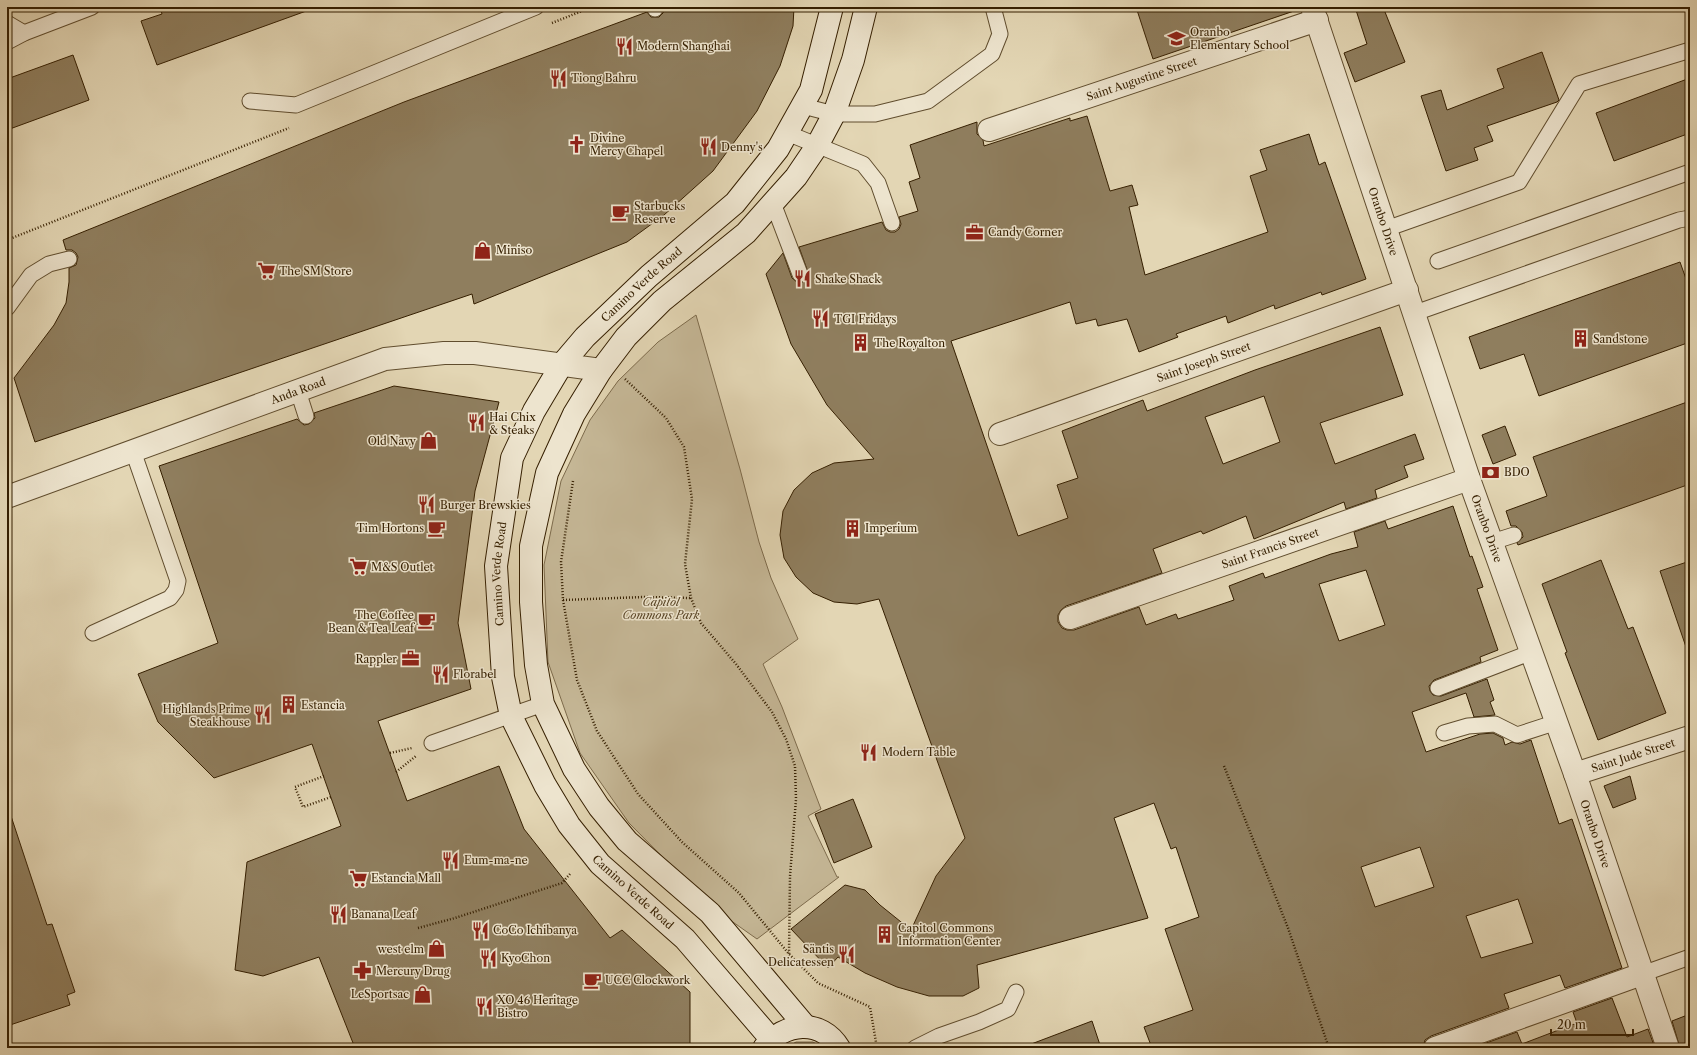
<svg xmlns="http://www.w3.org/2000/svg" width="1697" height="1055" font-family="'Libre Caslon Text',serif">
  <style>
    .green { fill: #c5b796; stroke: #7d6b4c }
    .building { fill: #8f7e5e; stroke: #351f01; fill-rule: evenodd }
    .lines { fill: none; stroke-linecap: round; stroke-linejoin: round }
    .lane-casing { stroke: #604d2e; stroke-width: 17 }
    .street-casing { stroke: #604d2e; stroke-width: 24 }
    .secondary-casing { stroke: #351f01; stroke-width: 24 }
    .path { stroke: #351f01; stroke-width: 2.5; stroke-dasharray: 1 2; stroke-linecap: butt }
    .lane { stroke: #ede4ce; stroke-width: 15 }
    .street { stroke: #ede4ce; stroke-width: 22 }
    .secondary { stroke: #ede4ce; stroke-width: 22 }
    .labels { text-anchor: middle; dominant-baseline: central; stroke-width: 3; stroke-linejoin: round; paint-order: stroke }
    .poi-label { font-size: 11px; fill: #351f01; stroke: #ede4ce; text-anchor: start }
    .street-label { font-size: 11px; fill: #351f01; stroke: #ede4ce }
    .park-label { font-size: 11px; font-style: italic; fill: #594526; stroke: #ede4ce }
  </style>
  <rect width="100%" height="100%" fill="#e3d6b4"/>
  <filter id="stains"><feTurbulence type="fractalNoise" baseFrequency=".005" numOctaves="4"/><feColorMatrix values="0 0 0 0 .2 0 0 0 0 .09 0 0 0 0 .02 0 0 0 .5 -.17"/></filter>
  <radialGradient id="worn" r=".72"><stop offset=".6" stop-color="#630" stop-opacity="0"/><stop offset="1" stop-color="#630" stop-opacity=".3"/></radialGradient>
  <g class="green">
    <path d="M696,315L740,469L759,542L771,578L798,639L763,664L782,707L821,809L808,816L837,877H839L757,939L713,908L629,823L580,753L548,662L544,565L561,481L590,420L618,381L658,342Z"/>
    <path d="M796,1042H813L823,1048H786Z"/>
  </g>
  <g class="building">
    <path d="M160,7H308L309,10L157,65L141,21L162,14Z"/>
    <path d="M664,7H794L793,26L780,66L757,111L713,171L664,215L627,242L474,304L472,294L35,442L14,378L54,325L66,303L69,282V268L76,265L78,257L76,253L72,250H66L63,240L404,102L647,12L651,17H659L663,13Z"/>
    <path d="M1136,7H1294V11L1153,59Z"/>
    <path d="M1355,7H1383L1405,62L1355,82L1344,53L1367,44Z"/>
    <path d="M1542,52L1559,100L1557,102L1487,126L1493,141L1474,148L1478,160L1446,171L1421,96L1441,90L1447,110L1504,88L1497,69Z"/>
    <path d="M73,55L89,100L7,130V79Z"/>
    <path d="M1690,78V133L1614,161L1596,113Z"/>
    <path d="M1087,116L1110,191L1132,185L1138,205L1129,207L1145,275L1268,232L1250,176L1267,170L1260,150L1309,134L1319,165L1325,162L1366,279L1322,295L1321,292L1275,309L1274,305L1228,323L1226,316L1176,334L1178,337L1139,352L1127,319L1098,326L1096,319L1076,324L1070,302L951,341L1018,536L1068,518L1057,485L1078,478L1062,431L1143,400L1147,411L1255,370L1380,327L1403,395L1320,423L1335,464L1415,434L1424,459L1404,466L1408,477L1375,490L1377,498L1346,509L1344,502L1254,539L1246,516L1203,534L1201,531L1153,549L1162,573L1066,606L1061,610L1058,615V622L1062,628L1067,630H1074L1139,607L1146,625L1176,614L1178,619L1234,600L1229,586L1263,573L1265,578L1331,554L1358,547L1354,532L1385,521L1388,529L1453,506L1470,557L1472,556L1483,587L1477,589L1498,650L1480,657L1481,662L1434,680L1429,686L1430,691L1433,695L1441,696L1487,679L1494,700L1490,702L1495,715L1474,717L1466,693L1412,712L1426,752L1480,734L1493,733L1503,738L1505,745L1512,742L1520,744L1531,740L1559,824L1572,819L1622,968L1565,988L1560,975L1504,994L1509,1008L1431,1036L1425,1040L1423,1048H1152L1144,1027L1193,1010L1165,929L1199,917L1176,847L1171,849L1154,803L1114,818L1148,918L977,965L979,988L963,996H929L897,987L865,973L838,957L828,968L791,929L845,885L865,890L880,905L911,930L936,876L965,838L879,599L857,604L834,602L813,593L796,577L784,558L780,535L783,511L794,490L812,473L834,463L874,459L827,405L791,344L766,274L783,253L792,278L798,283L803,282L807,279L809,275L799,247L882,222L886,230L890,232H895L899,229L901,224L899,217L918,211L909,182L920,178L910,145L977,122V134L983,140L984,146L1070,118V121ZM1264,396L1280,442L1223,464L1205,417ZM1366,570L1385,625L1339,641L1319,584ZM1420,847L1434,887L1375,907L1361,867ZM1518,899L1533,943L1481,958L1466,916Z"/>
    <path d="M1680,262L1690,290V342L1539,396L1524,354L1480,369L1469,337Z"/>
    <path d="M394,386L499,402L475,491L458,623L471,689L378,721L407,801L499,766L524,829L610,938L622,930L690,992V1048H355L319,957L263,976L235,970L247,862L341,826L312,744L214,778L158,722L138,674L218,643L159,466L297,419L304,425L309,424L315,418L314,413Z"/>
    <path d="M1690,401V484L1518,545L1517,543L1523,537L1522,532L1516,526H1511L1506,511L1547,496L1533,457Z"/>
    <path d="M1505,426L1516,455L1493,464L1482,435Z"/>
    <path d="M1601,560L1628,629L1633,627L1666,713L1598,740L1565,653L1567,652L1542,584Z"/>
    <path d="M1690,561V646L1686,647L1660,571Z"/>
    <path d="M1630,776L1636,799L1613,808L1604,786Z"/>
    <path d="M853,799L872,847L834,863L815,814Z"/>
    <path d="M7,816H11L47,925L52,924L75,992L67,995L70,1005L7,1026Z"/>
    <path d="M1612,998L1627,1037L1648,1029L1655,1048H1472L1517,1032L1522,1044L1577,1023L1573,1012Z"/>
    <path d="M1690,1014V1048H1680L1672,1021Z"/>
    <path d="M1092,1021L1101,1048H1027L1026,1046Z"/>
  </g>
  <g class="lines">
    <defs>
      <g id="lane">
        <path d="M655,7V9"/>
        <path d="M7,23L24,33"/>
        <path d="M7,42L24,33L92,7"/>
        <path d="M250,101L296,105L536,7"/>
        <path d="M803,106L834,114H875L928,101L992,54L1000,34L993,7"/>
        <path d="M787,133L863,164L878,183L892,223"/>
        <path d="M773,203L800,274"/>
        <path d="M1386,229L1519,182L1579,84L1687,51L1690,52"/>
        <path d="M1438,261L1690,172"/>
        <path d="M7,308L31,275L49,264L69,259"/>
        <path d="M1415,313L1679,220L1690,218"/>
        <path d="M298,391L306,416"/>
        <path d="M1492,542L1514,535"/>
        <path d="M93,633L170,598L176,590L178,581L133,451"/>
        <path d="M1438,688L1532,652"/>
        <path d="M1444,733L1468,726L1495,724L1517,735L1557,722"/>
        <path d="M432,743L543,704"/>
        <path d="M1642,974L1690,957"/>
        <path d="M915,1048L939,1036L979,1022L1008,1009L1016,992"/>
      </g>
      <g id="street">
        <path id="s1" d="M1312,7L1469,479L1575,774L1668,1048"/>
        <path id="s2" d="M989,130L1317,20"/>
        <path id="s3" d="M1000,434L1407,290"/>
        <path id="s4" d="M7,497L385,359L444,353H475L601,370"/>
        <path id="s5" d="M1070,618L1469,479"/>
        <path id="s6" d="M1575,774L1690,737"/>
        <path d="M1435,1048L1642,974"/>
      </g>
      <g id="secondary">
        <path d="M806,1027L710,913L627,841L599,807L574,769L543,704L536,665L531,602V546L547,473L574,414L601,370L626,337L662,301L746,233L796,177L817,146L834,114L853,60L866,7"/>
        <path id="s7" d="M771,1039L685,939L600,864L569,825L545,785L511,716L503,677L496,566L512,458L534,411L562,364L585,337L649,276L735,203L778,149L811,90L832,7"/>
        <path d="M764,1048C784,1022 821,1018 839,1048"/>
      </g>
    </defs>
    <use href="#lane" class="lane-casing"/>
    <use href="#street" class="street-casing"/>
    <use href="#secondary" class="secondary-casing"/>
    <g class="path">
      <path d="M552,23L592,7"/>
      <path d="M7,240L289,128"/>
      <path d="M625,379L666,418L684,447L692,499L685,564L691,598L701,623L736,664L772,712L786,739L795,766L796,799L790,876L789,954"/>
      <path d="M573,481L561,562L563,600L577,680L597,731L638,794L682,842L739,893L789,954L818,983L870,1007L877,1048"/>
      <path d="M563,600L643,597L691,598"/>
      <path d="M390,753L412,748"/>
      <path d="M1224,766L1288,928L1329,1048"/>
      <path d="M396,772L416,756"/>
      <path d="M324,776L295,787L303,807L331,797"/>
      <path d="M418,928L455,918L562,883L570,874"/>
    </g>
    <use href="#lane" class="lane"/>
    <use href="#street" class="street"/>
    <use href="#secondary" class="secondary"/>
  </g>
  <defs>
    <symbol id="school-bare" viewBox="-9 -9 18 18"><path d="M0-5L7-2L0 1L-7-2ZM-4 1L0 2.5L4 1V4Q0 6-4 4Z" fill="#8f2418" stroke="#ede4ce" stroke-width="2.5" paint-order="stroke"/></symbol>
    <symbol id="restaurant-bare" viewBox="-9 -9 18 18"><path d="M-5-6h1v4h1v-4h1v4h1v-4h1v5L-1.5 .5V6h-2V.5L-5-1ZM5-6V6H3V1.5H1.5Q1.5-4 5-6Z" fill="#8f2418" stroke="#ede4ce" stroke-width="2.5" paint-order="stroke"/></symbol>
    <symbol id="church-bare" viewBox="-9 -9 18 18"><path d="M-1.2-6h2.4v3.5h3.3v2.4h-3.3V6h-2.4V-.1h-3.3v-2.4h3.3Z" fill="#8f2418" stroke="#ede4ce" stroke-width="2.5" paint-order="stroke"/></symbol>
    <symbol id="cafe-bare" viewBox="-9 -9 18 18"><path d="M-5.5-4.5H6V0H3Q3 3.5 0 3.5H-2.5Q-5.5 3.5-5.5 0ZM3-3.2v2h1.7v-2ZM-6 4.5H4V6H-6Z" fill="#8f2418" stroke="#ede4ce" stroke-width="2.5" paint-order="stroke"/></symbol>
    <symbol id="office-bare" viewBox="-9 -9 18 18"><path d="M-6-3h4V-5.5h4V-3h4V5H-6ZM-1-4.5V-3h2v-1.5ZM-6 0V1H6V0Z" fill="#8f2418" stroke="#ede4ce" stroke-width="2.5" paint-order="stroke"/></symbol>
    <symbol id="shop-bare" viewBox="-9 -9 18 18"><path d="M-5-2.5h2.3a2.7 3.5 0 0 1 5.4 0H5L5.5 6h-11ZM-1.5-2.5h3a1.5 2.3 0 0 0-3 0Z" fill="#8f2418" stroke="#ede4ce" stroke-width="2.5" paint-order="stroke"/></symbol>
    <symbol id="supermarket-bare" viewBox="-9 -9 18 18"><path d="M-6-5.5h2.5l.6 2H6L4.5 2H-2.5L-4.4-4H-6ZM-1.5 3.2a1.3 1.3 0 1 0 .1 0ZM3 3.2a1.3 1.3 0 1 0 .1 0Z" fill="#8f2418" stroke="#ede4ce" stroke-width="2.5" paint-order="stroke"/></symbol>
    <symbol id="building-bare" viewBox="-9 -9 18 18"><path d="M-4-6H4V6H1V3H-1V6H-4ZM-2.5-4.3h1.7v1.8h-1.7ZM.8-4.3h1.7v1.8H.8ZM-2.5-1h1.7V.8h-1.7ZM.8-1h1.7V.8H.8Z" fill="#8f2418" stroke="#ede4ce" stroke-width="2.5" paint-order="stroke"/></symbol>
    <symbol id="bank-bare" viewBox="-9 -9 18 18"><path d="M-6-4H6V4H-6ZM0-2.3a2.3 2.3 0 1 0 0 4.6a2.3 2.3 0 1 0 0-4.6Z" fill="#8f2418" stroke="#ede4ce" stroke-width="2.5" paint-order="stroke"/></symbol>
    <symbol id="pharmacy-bare" viewBox="-9 -9 18 18"><path d="M-2-6h4v4h4v4h-4v4h-4v-4h-4v-4h4Z" fill="#8f2418" stroke="#ede4ce" stroke-width="2.5" paint-order="stroke"/></symbol>
  </defs>
  <g fill-rule="evenodd">
    <use href="#school-bare" x="1164" y="26" width="25" height="25"/>
    <use href="#restaurant-bare" x="612" y="34" width="25" height="25"/>
    <use href="#restaurant-bare" x="546" y="66" width="25" height="25"/>
    <use href="#church-bare" x="564" y="132" width="25" height="25"/>
    <use href="#restaurant-bare" x="696" y="134" width="25" height="25"/>
    <use href="#cafe-bare" x="608" y="200" width="25" height="25"/>
    <use href="#office-bare" x="962" y="220" width="25" height="25"/>
    <use href="#shop-bare" x="470" y="238" width="25" height="25"/>
    <use href="#supermarket-bare" x="254" y="258" width="25" height="25"/>
    <use href="#restaurant-bare" x="790" y="266" width="25" height="25"/>
    <use href="#restaurant-bare" x="808" y="306" width="25" height="25"/>
    <use href="#building-bare" x="1568" y="326" width="25" height="25"/>
    <use href="#building-bare" x="848" y="330" width="25" height="25"/>
    <use href="#restaurant-bare" x="464" y="410" width="25" height="25"/>
    <use href="#shop-bare" x="416" y="428" width="25" height="25"/>
    <use href="#bank-bare" x="1478" y="460" width="25" height="25"/>
    <use href="#restaurant-bare" x="414" y="492" width="25" height="25"/>
    <use href="#cafe-bare" x="424" y="516" width="25" height="25"/>
    <use href="#building-bare" x="840" y="516" width="25" height="25"/>
    <use href="#supermarket-bare" x="346" y="554" width="25" height="25"/>
    <use href="#cafe-bare" x="414" y="608" width="25" height="25"/>
    <use href="#office-bare" x="398" y="646" width="25" height="25"/>
    <use href="#restaurant-bare" x="428" y="662" width="25" height="25"/>
    <use href="#building-bare" x="276" y="692" width="25" height="25"/>
    <use href="#restaurant-bare" x="250" y="702" width="25" height="25"/>
    <use href="#restaurant-bare" x="856" y="740" width="25" height="25"/>
    <use href="#restaurant-bare" x="438" y="848" width="25" height="25"/>
    <use href="#supermarket-bare" x="346" y="866" width="25" height="25"/>
    <use href="#restaurant-bare" x="326" y="902" width="25" height="25"/>
    <use href="#restaurant-bare" x="468" y="918" width="25" height="25"/>
    <use href="#building-bare" x="872" y="922" width="25" height="25"/>
    <use href="#shop-bare" x="424" y="936" width="25" height="25"/>
    <use href="#restaurant-bare" x="834" y="942" width="25" height="25"/>
    <use href="#restaurant-bare" x="476" y="946" width="25" height="25"/>
    <use href="#pharmacy-bare" x="350" y="958" width="25" height="25"/>
    <use href="#cafe-bare" x="580" y="968" width="25" height="25"/>
    <use href="#shop-bare" x="410" y="982" width="25" height="25"/>
    <use href="#restaurant-bare" x="472" y="994" width="25" height="25"/>
  </g>
  <g class="labels">
    <g class="poi-label">
      <text x="1190" y="32">Oranbo<tspan x="1190" dy="13">Elementary School</tspan></text>
      <text x="637" y="46">Modern Shanghai</text>
      <text x="571" y="78">Tiong Bahru</text>
      <text x="590" y="138">Divine<tspan x="590" dy="13">Mercy Chapel</tspan></text>
      <text x="721" y="147">Denny's</text>
      <text x="634" y="206">Starbucks<tspan x="634" dy="13">Reserve</tspan></text>
      <text x="988" y="232">Candy Corner</text>
      <text x="496" y="250">Miniso</text>
      <text x="279" y="271">The SM Store</text>
      <text x="815" y="279">Shake Shack</text>
      <text x="834" y="319">TGI Fridays</text>
      <text x="1593" y="339">Sandstone</text>
      <text x="874" y="343">The Royalton</text>
      <text x="489" y="417">Hai Chix<tspan x="489" dy="13">&amp; Steaks</tspan></text>
      <text x="416" y="441" text-anchor="end">Old Navy</text>
      <text x="1504" y="472">BDO</text>
      <text x="440" y="505">Burger Brewskies</text>
      <text x="424" y="528" text-anchor="end">Tim Hortons</text>
      <text x="865" y="528">Imperium</text>
      <text x="371" y="567">M&amp;S Outlet</text>
      <text x="414" y="615" text-anchor="end">The Coffee<tspan x="414" dy="13">Bean &amp; Tea Leaf</tspan></text>
      <text x="397" y="659" text-anchor="end">Rappler</text>
      <text x="453" y="674">Florabel</text>
      <text x="301" y="705">Estancia</text>
      <text x="250" y="709" text-anchor="end">Highlands Prime<tspan x="250" dy="13">Steakhouse</tspan></text>
      <text x="882" y="752">Modern Table</text>
      <text x="464" y="860">Eum-ma-ne</text>
      <text x="371" y="878">Estancia Mall</text>
      <text x="351" y="914">Banana Leaf</text>
      <text x="898" y="928">Capitol Commons<tspan x="898" dy="13">Information Center</tspan></text>
      <text x="493" y="930">CoCo Ichibanya</text>
      <text x="424" y="949" text-anchor="end">west elm</text>
      <text x="834" y="949" text-anchor="end">Säntis<tspan x="834" dy="13">Delicatessen</tspan></text>
      <text x="501" y="958">KyoChon</text>
      <text x="376" y="971">Mercury Drug</text>
      <text x="605" y="980">UCC Clockwork</text>
      <text x="409" y="994" text-anchor="end">LeSportsac</text>
      <text x="497" y="1000">XO 46 Heritage<tspan x="497" dy="13">Bistro</tspan></text>
    </g>
    <g class="street-label">
      <text stroke="none"><textPath href="#s2" startOffset="161">Saint Augustine Street</textPath></text>
      <text stroke="none"><textPath href="#s1" startOffset="226">Oranbo Drive</textPath></text>
      <text stroke="none"><textPath href="#s7" startOffset="898">Camino Verde Road</textPath></text>
      <text stroke="none"><textPath href="#s3" startOffset="216">Saint Joseph Street</textPath></text>
      <text stroke="none"><textPath href="#s4" startOffset="310">Anda Road</textPath></text>
      <text stroke="none"><textPath href="#s1" startOffset="550">Oranbo Drive</textPath></text>
      <text stroke="none"><textPath href="#s5" startOffset="212">Saint Francis Street</textPath></text>
      <text stroke="none"><textPath href="#s7" startOffset="562">Camino Verde Road</textPath></text>
      <text stroke="none"><textPath href="#s6" startOffset="61">Saint Jude Street</textPath></text>
      <text stroke="none"><textPath href="#s1" startOffset="874">Oranbo Drive</textPath></text>
      <text transform="translate(633 892) rotate(42)">Camino Verde Road</text>
    </g>
    <g class="park-label">
      <text x="661" y="602">Capitol<tspan x="661" dy="13">Commons Park</tspan></text>
    </g>
  </g>
  <rect width="1697" height="1055" fill="none" stroke="#e3d6b4" stroke-width="24"/>
  <rect x="8" y="8" width="1681" height="1039" fill="none" stroke="#351f01" stroke-width="2"/>
  <rect x="12" y="12" width="1673" height="1031" fill="none" stroke="#351f01"/>
  <path d="M1551 1029v6h82v-6" fill="none" stroke="#351f01" stroke-width="2"/>
  <text x="1557" y="1029" font-size="12" fill="#351f01" stroke="#ede4ce" stroke-width="3" paint-order="stroke">20 m</text>
  <rect width="100%" height="100%" filter="url(#stains)"/>
  <rect width="100%" height="100%" fill="url(#worn)"/>
</svg>
